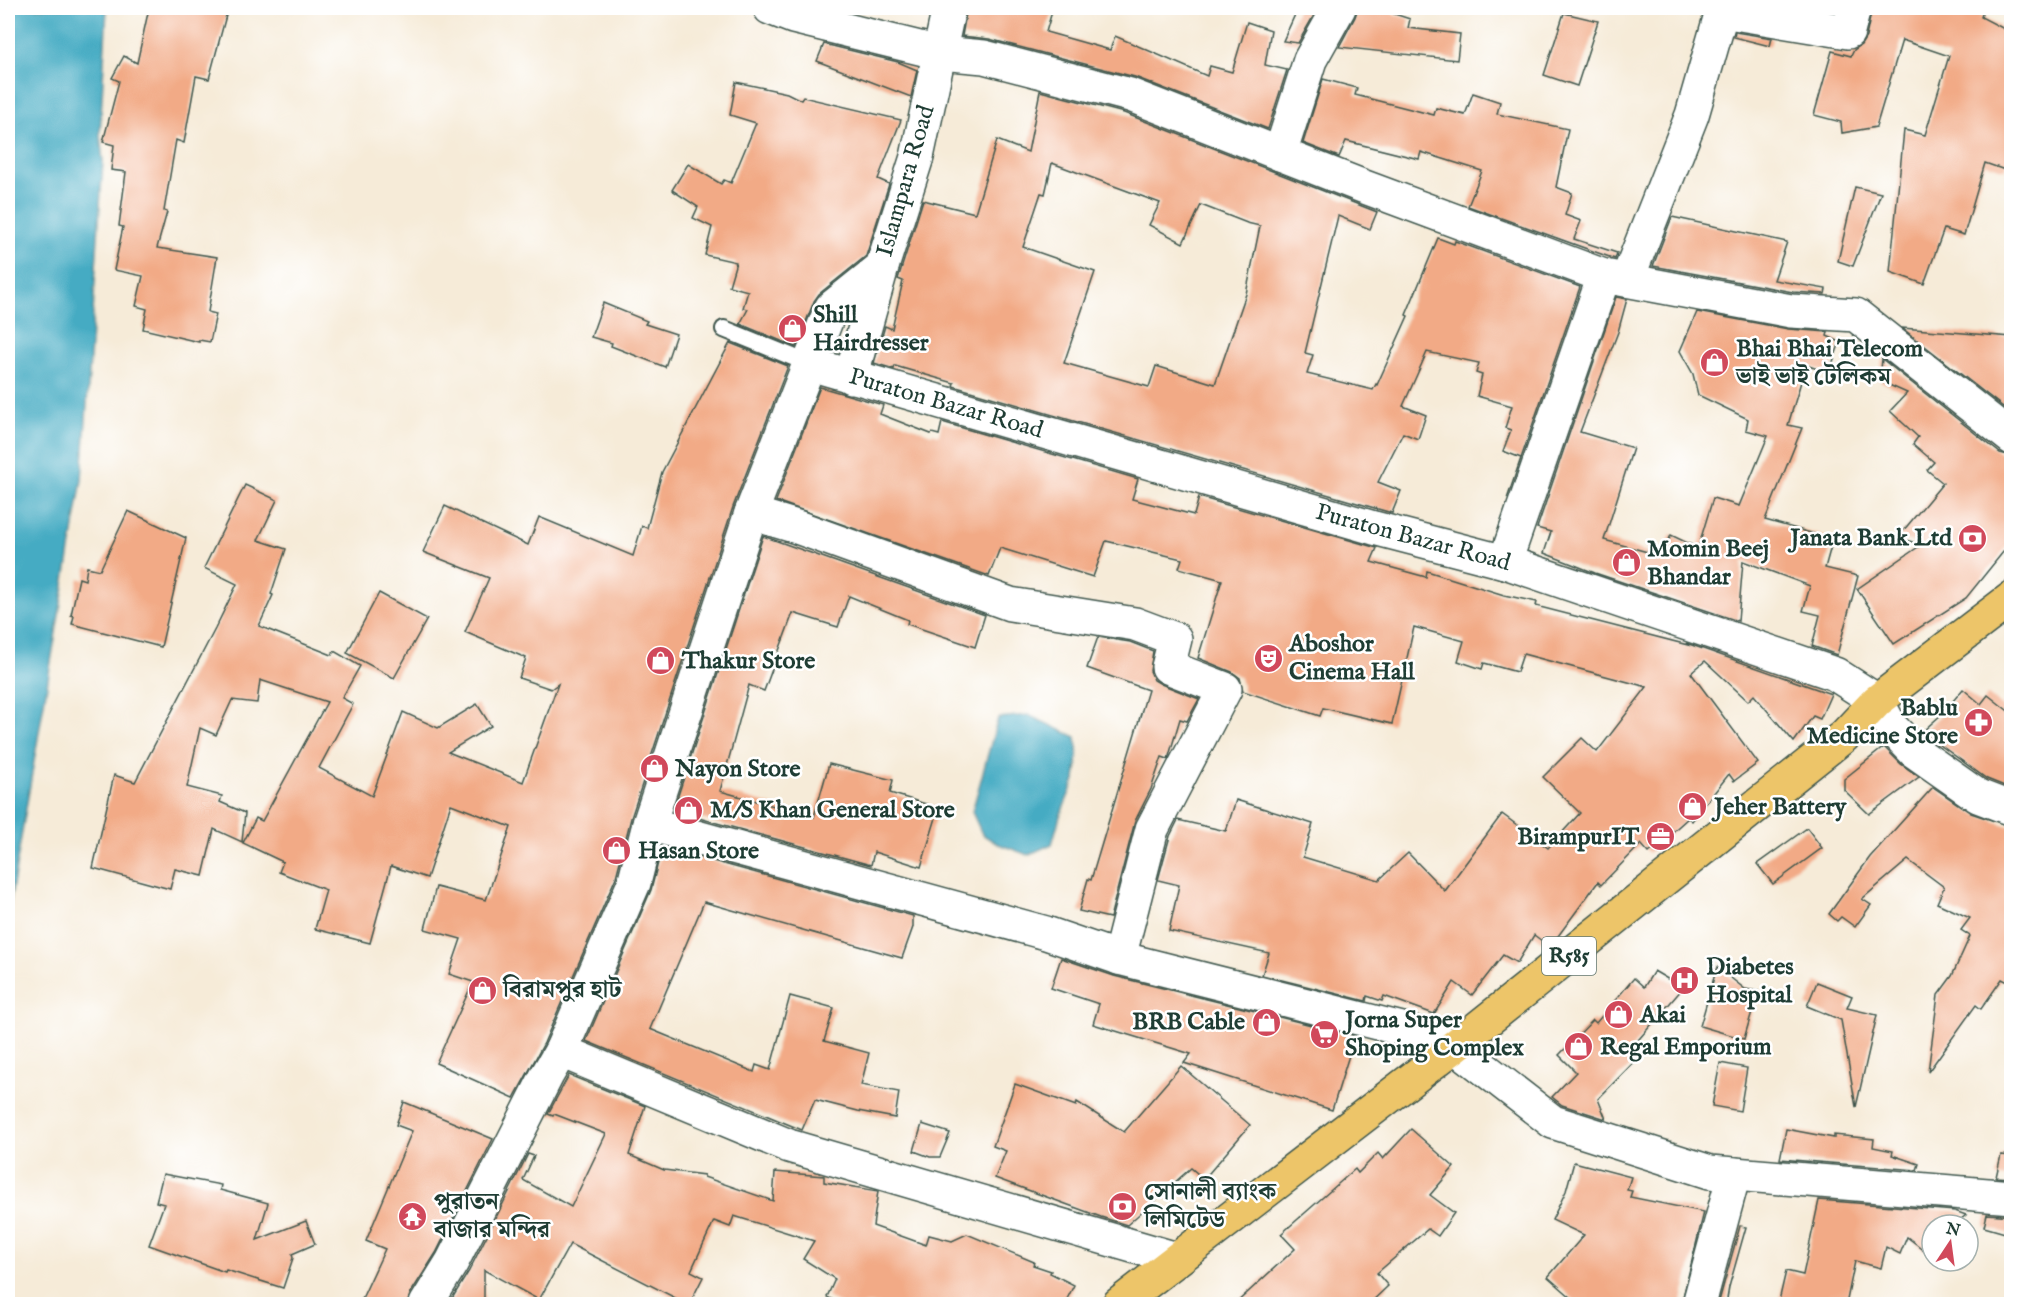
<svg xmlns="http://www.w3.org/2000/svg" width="2019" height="1312" font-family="'IM FELL English','Noto Serif Bengali',serif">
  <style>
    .water { fill: #44abc3; stroke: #32747c; stroke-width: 1.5 }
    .building { fill: #f2aa86; fill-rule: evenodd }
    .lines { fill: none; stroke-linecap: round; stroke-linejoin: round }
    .lane-casing { stroke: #3f574d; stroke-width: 20 }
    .street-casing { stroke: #3f574d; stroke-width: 36 }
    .primary-casing { stroke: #3f574d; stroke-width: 36 }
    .lane { stroke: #fff; stroke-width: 16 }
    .street { stroke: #fff; stroke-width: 33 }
    .primary { stroke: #edc569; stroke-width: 33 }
    .labels { text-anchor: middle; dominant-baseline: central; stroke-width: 5; stroke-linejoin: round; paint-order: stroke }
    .shield { fill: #fff; stroke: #627771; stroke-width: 1.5 }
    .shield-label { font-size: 22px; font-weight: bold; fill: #1f3d34 }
    .street-label { font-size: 24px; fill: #1f3d34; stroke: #fff }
    .poi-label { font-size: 24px; font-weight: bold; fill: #1f3d34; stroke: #fff; text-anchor: start }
  </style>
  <rect width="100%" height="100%" fill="#fff"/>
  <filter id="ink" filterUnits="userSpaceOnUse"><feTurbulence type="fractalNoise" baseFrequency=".0167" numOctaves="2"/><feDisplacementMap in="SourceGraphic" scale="12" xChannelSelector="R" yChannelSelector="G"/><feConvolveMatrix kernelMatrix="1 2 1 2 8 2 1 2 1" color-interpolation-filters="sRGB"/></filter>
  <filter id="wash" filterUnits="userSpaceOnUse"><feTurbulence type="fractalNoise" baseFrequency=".008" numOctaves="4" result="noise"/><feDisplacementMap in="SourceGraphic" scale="24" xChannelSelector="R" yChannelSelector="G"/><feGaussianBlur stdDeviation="1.35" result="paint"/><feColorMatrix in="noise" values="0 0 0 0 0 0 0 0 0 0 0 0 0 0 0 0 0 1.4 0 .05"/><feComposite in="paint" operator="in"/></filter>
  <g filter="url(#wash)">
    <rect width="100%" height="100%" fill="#f6ebd8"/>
    <g class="water">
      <path d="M8,8H107L100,135L103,161L82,480L8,914Z"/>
      <path d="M1028,715L1076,737L1078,755L1075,780L1060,816L1052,844L1028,855L996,843L982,834L972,812L998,718Z"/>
    </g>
    <g id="blocks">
      <g class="building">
        <path d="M149,8H228L209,79L196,76L184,143L176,140L164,211L167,212L157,248L217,257L208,312L216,314L210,342L199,340V342L143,329L147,309L136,306L143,276L114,270L123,227L119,226L126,172L111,170L114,145L103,142L119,81L112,78L124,56L137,63Z"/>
        <path d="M967,8H1053L1046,32L1110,50L1115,36L1207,76L1210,66L1232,72L1247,22L1271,30L1265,65L1287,70L1268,129L1135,77L989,39L962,36Z"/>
        <path d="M1298,8H1318L1298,43L1283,41Z"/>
        <path d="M1358,8H1376L1410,19L1408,28L1460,34L1457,60L1339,47L1355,17Z"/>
        <path d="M1872,8H1984L1981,17L2012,33V153L2005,170L1985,163L1964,235L1944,229L1924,284L1890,272L1904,130L1925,135L1949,56L1902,40L1876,127L1842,133L1841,122L1814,115L1832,51L1851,56L1854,50L1861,45L1866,37Z"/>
        <path d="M1564,13L1598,21L1577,86L1544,75Z"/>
        <path d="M1735,32L1772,38L1770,46L1734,37Z"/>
        <path d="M824,44L898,62L917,70L911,97L817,61Z"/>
        <path d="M1323,79L1357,88L1355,95L1434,115L1436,108L1465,115L1473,93L1500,102L1497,114L1568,129L1556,187L1572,193L1565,215L1581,221L1574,239L1617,253L1615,259L1468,206L1482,171L1421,152L1419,159L1346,141L1339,157L1303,143Z"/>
        <path d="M736,82L787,93L801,100L803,97L901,120L878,179L889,184L866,256L819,294L814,301L796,347L740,324L748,309L743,308L748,291L729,286L736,262L705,255L712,227L693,218L698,207L672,190L688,164L721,184L724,180L731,183L756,123L730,115Z"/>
        <path d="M1040,91L1124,113L1377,212L1370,229L1338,216L1305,353L1313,355L1307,374L1373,390L1376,384L1377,385L1408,316L1406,315L1438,238L1454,244L1455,241L1580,287L1507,499L1521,458L1503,451L1511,430L1505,428L1512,406L1477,396L1482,375L1476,373L1479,363L1427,352L1403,406L1426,415L1418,439L1403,433L1378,482L1401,491L1392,513L953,386L954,383L895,366L894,369L874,363L885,326L892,329L903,281L898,279L923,200L975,213L997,140L1028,152ZM1052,163L1160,203L1149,225L1183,243L1201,205L1247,223L1260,226L1246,294L1215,384L1156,366L1149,387L1064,363L1095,272L1023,247L1041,193L1045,194Z"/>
        <path d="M1855,187L1881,193L1853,266L1838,261Z"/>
        <path d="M1672,217L1787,242L1774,280L1826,289L1825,294L1793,292L1653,266Z"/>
        <path d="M1616,297L1627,299L1618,332L1580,432L1633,448L1604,540L1662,556L1671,535L1698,548L1713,498L1739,506L1768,436L1746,430L1748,419L1698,395L1693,374L1680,351L1697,312L1788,329L1828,332L1827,336L1840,342L1829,373L1806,365L1788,425L1802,428L1765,520L1833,539L1825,568L1858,576L1837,655L1812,646L1820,615L1803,611L1810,586L1743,561L1738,621L1595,573L1544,553L1551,532L1537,528Z"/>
        <path d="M603,303L647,321L645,324L676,334L665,367L611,346L612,343L591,337Z"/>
        <path d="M1902,328L2012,337V414Z"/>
        <path d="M730,343L788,366L733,507L631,818L616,877L544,1043L514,1098L436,1063L473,982L449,974L461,939L425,929L436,887L486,900L511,827L451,804L427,878L391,866L370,943L315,929L326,890L279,872L283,862L243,843L256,818L262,821L327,702L260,680L257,703L232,700L216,735L200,728L187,787L222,796L220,802L245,813L242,842L214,829L203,876L175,869L170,889L93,868L114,775L135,782L215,629L237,584L204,568L245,485L277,500L258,540L286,549L271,594L273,595L259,626L332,655L334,651L360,666L342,698L353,704L319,768L372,796L403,712L438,728L477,704L491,726L448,752L523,782L558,684L551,689L519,678L526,658L465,632L489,578L423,552L445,506L528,545L539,517L633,556L642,526L647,528L662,472Z"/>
        <path d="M1882,359L2000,453L2012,456V541L1966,598L1894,644L1857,589L1921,545L1898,537L1943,483L1927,470L1934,462L1913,444L1918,437L1890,411L1907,393L1880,381Z"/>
        <path d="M820,387L883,405L880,414L931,434L932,433L939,435L942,422L1138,479L1132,499L1194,515L1199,497L1377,548L1371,562L1426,577L1427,571L1504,595L1537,602L1536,606L1688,645L1686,643L1831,694L1820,719L1813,716L1794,742L1754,695L1748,701L1705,661L1691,673L1758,763L1734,781L1729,774L1692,821L1688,818L1649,853L1641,844L1601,885L1598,882L1550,947L1534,935L1517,963L1503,955L1472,995L1454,982L1434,1014L1384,996L1382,1001L1367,996L1366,1001L1262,975L1269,953L1169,931L1179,885L1158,880L1170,836L1178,820L1226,831L1236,800L1313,824L1303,857L1379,880L1408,853L1445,891L1502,814L1548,848L1580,813L1543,777L1582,738L1597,752L1647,687L1523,654L1517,672L1484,663L1482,669L1458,661L1464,641L1414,627L1392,724L1323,708L1320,716L1243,691L1240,678L1232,672L1198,658L1222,580L1179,568L1182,559L1106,541L1093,577L1000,548L989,576L776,501Z"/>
        <path d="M128,511L186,538L161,647L72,624L74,616L71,615L79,578L85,580L87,567L100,570Z"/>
        <path d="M763,536L985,615L975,647L907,624L908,620L849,596L838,627L793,613L764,691L749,685L720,791L814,817L829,764L893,780L890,793L939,808L921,867L874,852L871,865L673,811Z"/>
        <path d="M379,593L427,619L394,678L347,653Z"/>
        <path d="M1098,637L1130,642L1153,651L1150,671L1154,680L1161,684L1199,699L1187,721L1180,719L1169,756L1168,759L1162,757L1151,789L1135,821L1110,918L1079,911L1088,879L1091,880L1148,690L1087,668Z"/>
        <path d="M1963,689L1981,704L1988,695L2012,714V789L1987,779L1922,732L1942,714Z"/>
        <path d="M1884,747L1901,764L1919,777L1869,814L1844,790V779Z"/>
        <path d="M1933,787L1971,813L2012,827V984L2002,979L1981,1009L1976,1005L1928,1072L1938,995L1952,976L1970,936L1961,930L1970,918L1937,903L1944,887L1908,860L1862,899L1871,905L1855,927L1841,917L1837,921L1829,914L1870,857Z"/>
        <path d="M1807,828L1822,848L1773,884L1757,864Z"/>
        <path d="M662,847L913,916V927L902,958L704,902L650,1029L754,1072L756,1065L770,1070L790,996L834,1008L824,1041L869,1053L861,1085L899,1092L895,1118L858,1111L815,1100L802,1130L586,1041L651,890Z"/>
        <path d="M1061,958L1114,976L1355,1036L1332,1110L1184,1063L1191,1054L1093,1024L1099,1004L1051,988Z"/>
        <path d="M1717,967L1745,989L1758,991L1744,1039L1700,1026Z"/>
        <path d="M1654,971L1683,988L1627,1053L1635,1061L1598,1099L1606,1119L1562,1105L1552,1097L1576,1072L1559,1055L1593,1020L1596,1023L1634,978L1644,987Z"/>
        <path d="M1817,982L1852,996L1847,1008L1877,1015L1856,1107L1841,1020L1807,1006Z"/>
        <path d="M1720,1063L1747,1068L1740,1111L1712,1106Z"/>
        <path d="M1181,1066L1250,1125L1204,1179L1191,1168L1127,1225L1101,1217L995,1178L1006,1151L993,1146L1015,1084L1076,1106L1077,1102L1124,1132Z"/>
        <path d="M569,1075L645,1106L629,1155L664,1170L704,1175V1177L773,1201L775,1172L824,1176V1182L878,1191L873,1226L926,1245L929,1235L952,1241L967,1234L1034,1262L1033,1265L1051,1271L1050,1273L1074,1285L1064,1305H843L827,1297L835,1279L803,1259L814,1241L734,1216L730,1227L714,1221L691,1271L703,1277L689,1305L570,1244L539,1300L484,1270V1305H448L469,1271L528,1154L534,1156L523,1180L571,1207L606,1134L554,1114L553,1116L548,1114Z"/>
        <path d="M404,1102L493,1139L436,1253L410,1294L407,1305H359L385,1249L366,1241L412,1131L396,1125Z"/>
        <path d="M922,1124L950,1133L940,1157H930L914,1151Z"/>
        <path d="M1411,1129L1454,1167L1430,1195L1454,1213L1438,1236L1428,1229L1377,1273L1388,1286L1368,1305H1234L1295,1249L1281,1234L1355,1169L1358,1173L1378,1153L1383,1159Z"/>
        <path d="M1786,1129L1834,1138V1135L1874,1139L1873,1147L1893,1151L1892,1155L1919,1164L1917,1170L1780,1159Z"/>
        <path d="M2001,1155L2012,1156V1178L1996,1177Z"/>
        <path d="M1574,1162L1631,1177L1627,1190L1632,1191L1630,1197L1704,1212L1681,1305H1580L1548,1277L1584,1235L1552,1220L1566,1191Z"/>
        <path d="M163,1174L221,1185L220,1190L268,1203L257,1240L306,1221L315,1244L292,1254L293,1258L283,1288L226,1270L225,1272L149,1245L164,1204L156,1202Z"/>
        <path d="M1819,1200L1955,1211L1966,1215L1954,1225H1932V1243L1924,1250L1907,1237L1900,1254L1886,1247L1881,1268L1855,1261L1846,1305H1794L1779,1301L1786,1271L1803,1275Z"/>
        <path d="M1987,1214L2012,1216V1235L1984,1227Z"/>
        <path d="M1740,1226L1746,1227L1729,1287L1726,1305H1718Z"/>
      </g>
    </g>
  </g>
  <g filter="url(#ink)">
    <use href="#blocks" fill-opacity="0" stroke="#3f574d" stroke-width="1.5"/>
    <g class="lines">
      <defs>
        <path id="lane" d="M724,329L810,364"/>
        <g id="street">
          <path d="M770,8L793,17L940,53L984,57L1130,95L1362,186L1604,276L1791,311L1856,315L2012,438"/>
          <path d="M1280,154L1310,60L1339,8"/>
          <path d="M1627,280L1692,115L1722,11L1848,32L1854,8"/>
          <path d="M810,364L1374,528L1505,562L1835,674L1877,701L1891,727L1914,751L1978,796L2012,809"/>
          <path d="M851,377L882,267"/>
          <path d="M751,513L797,527L1010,604L1135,624L1175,639L1168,667L1225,689L1152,829L1119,958"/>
          <path d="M1505,562L1604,276"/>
          <path d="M649,824L1046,933L1119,958L1406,1030L1455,1046L1553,1122L1710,1172L2012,1197"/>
          <path d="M561,1051L789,1146L1177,1259"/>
          <path d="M426,1304L452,1262L547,1075L561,1051L634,883L649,824L751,513L831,308L882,267L917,157L949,8"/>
          <path d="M1699,1304L1734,1174"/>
        </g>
        <path id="primary" d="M1119,1304L1455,1046L1844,736L1877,701L2012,598"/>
      </defs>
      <use href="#lane" class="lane-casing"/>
      <use href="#street" class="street-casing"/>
      <use href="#primary" class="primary-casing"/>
      <use href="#lane" class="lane"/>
      <use href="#street" class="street"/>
      <use href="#primary" class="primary"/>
    </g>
  </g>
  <defs>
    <symbol id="shop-disc" viewBox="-11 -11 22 22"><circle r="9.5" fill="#d1495b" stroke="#fff"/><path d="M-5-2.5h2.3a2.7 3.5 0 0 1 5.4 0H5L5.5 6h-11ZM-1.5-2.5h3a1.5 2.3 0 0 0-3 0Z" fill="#fff"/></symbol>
    <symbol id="bank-disc" viewBox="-11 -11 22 22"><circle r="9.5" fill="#d1495b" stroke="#fff"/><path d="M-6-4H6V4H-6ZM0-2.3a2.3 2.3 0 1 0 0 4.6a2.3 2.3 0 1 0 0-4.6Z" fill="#fff"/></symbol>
    <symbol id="theatre-disc" viewBox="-11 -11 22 22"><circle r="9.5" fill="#d1495b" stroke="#fff"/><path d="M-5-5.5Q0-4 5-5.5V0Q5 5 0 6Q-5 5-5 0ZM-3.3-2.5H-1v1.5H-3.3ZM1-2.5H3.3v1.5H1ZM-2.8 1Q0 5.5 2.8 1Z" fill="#fff"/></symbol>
    <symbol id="pharmacy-disc" viewBox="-11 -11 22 22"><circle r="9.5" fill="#d1495b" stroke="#fff"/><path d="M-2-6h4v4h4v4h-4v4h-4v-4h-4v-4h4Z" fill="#fff"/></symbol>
    <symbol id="office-disc" viewBox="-11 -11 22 22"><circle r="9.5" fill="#d1495b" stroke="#fff"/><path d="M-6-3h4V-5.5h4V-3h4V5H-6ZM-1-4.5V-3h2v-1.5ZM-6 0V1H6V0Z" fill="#fff"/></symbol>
    <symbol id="hospital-disc" viewBox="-11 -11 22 22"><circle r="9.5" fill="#d1495b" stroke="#fff"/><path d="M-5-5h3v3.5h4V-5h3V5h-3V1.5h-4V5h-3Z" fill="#fff"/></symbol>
    <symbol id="supermarket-disc" viewBox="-11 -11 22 22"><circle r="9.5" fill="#d1495b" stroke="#fff"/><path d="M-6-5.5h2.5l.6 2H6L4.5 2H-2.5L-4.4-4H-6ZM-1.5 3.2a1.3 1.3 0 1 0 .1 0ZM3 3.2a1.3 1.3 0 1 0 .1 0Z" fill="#fff"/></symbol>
    <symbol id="temple-disc" viewBox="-11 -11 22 22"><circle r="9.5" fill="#d1495b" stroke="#fff"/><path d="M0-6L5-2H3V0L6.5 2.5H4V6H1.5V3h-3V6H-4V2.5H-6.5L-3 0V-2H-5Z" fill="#fff"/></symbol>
  </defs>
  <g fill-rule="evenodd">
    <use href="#shop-disc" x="776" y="312" width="33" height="33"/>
    <use href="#shop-disc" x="1698" y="346" width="33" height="33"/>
    <use href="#bank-disc" x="1956" y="522" width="33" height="33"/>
    <use href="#shop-disc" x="1610" y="546" width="33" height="33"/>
    <use href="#theatre-disc" x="1252" y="642" width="33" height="33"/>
    <use href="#shop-disc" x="644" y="644" width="33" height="33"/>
    <use href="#pharmacy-disc" x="1962" y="706" width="33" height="33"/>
    <use href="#shop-disc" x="638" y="752" width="33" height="33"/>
    <use href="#shop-disc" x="1676" y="790" width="33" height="33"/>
    <use href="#shop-disc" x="672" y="794" width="33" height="33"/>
    <use href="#office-disc" x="1644" y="820" width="33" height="33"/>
    <use href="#shop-disc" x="600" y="834" width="33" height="33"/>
    <use href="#hospital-disc" x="1668" y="964" width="33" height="33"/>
    <use href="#shop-disc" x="466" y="974" width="33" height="33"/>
    <use href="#shop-disc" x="1602" y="998" width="33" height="33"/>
    <use href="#shop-disc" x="1250" y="1006" width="33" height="33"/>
    <use href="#supermarket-disc" x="1308" y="1018" width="33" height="33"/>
    <use href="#shop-disc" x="1562" y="1030" width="33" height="33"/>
    <use href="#bank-disc" x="1106" y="1190" width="33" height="33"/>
    <use href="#temple-disc" x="396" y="1200" width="33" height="33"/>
  </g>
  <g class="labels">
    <rect class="shield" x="1542" y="937" width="54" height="38" rx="4.5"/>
    <g class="shield-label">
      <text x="1569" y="956">R585</text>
    </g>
    <g class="street-label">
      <text transform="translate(906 181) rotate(-74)">Islampara Road</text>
      <text transform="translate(946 404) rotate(16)">Puraton Bazar Road</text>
      <text transform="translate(1413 538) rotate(15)">Puraton Bazar Road</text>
    </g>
    <g class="poi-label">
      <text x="813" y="315">Shill<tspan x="813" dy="28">Hairdresser</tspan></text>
      <text x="1736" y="349">Bhai Bhai Telecom<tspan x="1736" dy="28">ভাই ভাই টেলিকম</tspan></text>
      <text x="1952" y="538" text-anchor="end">Janata Bank Ltd</text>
      <text x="1647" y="549">Momin Beej<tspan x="1647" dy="28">Bhandar</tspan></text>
      <text x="1289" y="644">Aboshor<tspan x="1289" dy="28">Cinema Hall</tspan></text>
      <text x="682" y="661">Thakur Store</text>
      <text x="1958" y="708" text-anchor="end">Bablu<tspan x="1958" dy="28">Medicine Store</tspan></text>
      <text x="675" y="769">Nayon Store</text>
      <text x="1714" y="807">Jeher Battery</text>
      <text x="710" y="810">M/S Khan General Store</text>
      <text x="1639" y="837" text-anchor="end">BirampurIT</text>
      <text x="638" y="851">Hasan Store</text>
      <text x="1706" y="967">Diabetes<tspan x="1706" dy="28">Hospital</tspan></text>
      <text x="503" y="990">বিরামপুর হাট</text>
      <text x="1640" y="1015">Akai</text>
      <text x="1345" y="1020">Jorna Super<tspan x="1345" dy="28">Shoping Complex</tspan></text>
      <text x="1245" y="1022" text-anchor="end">BRB Cable</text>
      <text x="1600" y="1047">Regal Emporium</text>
      <text x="1144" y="1192">সোনালী ব্যাংক<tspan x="1144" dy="28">লিমিটেড</tspan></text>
      <text x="434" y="1202">পুরাতন<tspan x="434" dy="28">বাজার মন্দির</tspan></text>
    </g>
  </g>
  <rect width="2019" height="1312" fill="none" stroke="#fff" stroke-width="30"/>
  <g transform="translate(1950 1243) rotate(13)"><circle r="28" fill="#ffffff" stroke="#a5b1ae" stroke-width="1.5"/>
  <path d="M0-4.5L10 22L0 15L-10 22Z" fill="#d1495b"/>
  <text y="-9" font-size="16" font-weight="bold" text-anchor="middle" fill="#1f3d34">N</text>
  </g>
</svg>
